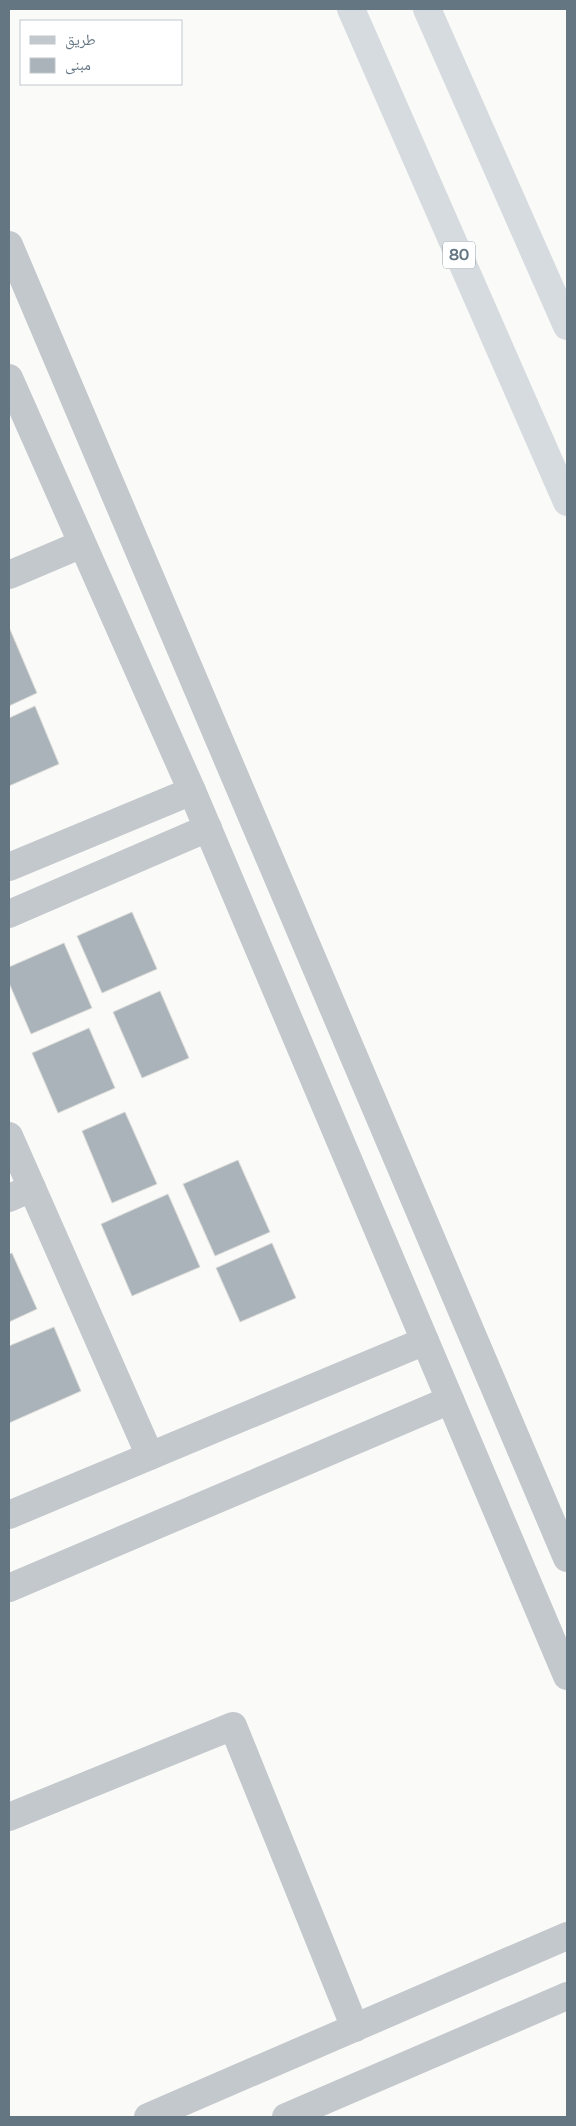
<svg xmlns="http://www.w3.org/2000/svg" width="576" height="2126" font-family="'Varela Round','Noto Naskh Arabic',sans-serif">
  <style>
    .building { fill: #aab3b9; stroke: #dcdcda }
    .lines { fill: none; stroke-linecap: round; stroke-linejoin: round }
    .minor { stroke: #c3c8cc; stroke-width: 28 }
    .tertiary { stroke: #c3c8cc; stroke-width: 28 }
    .trunk { stroke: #d6dbdf; stroke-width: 28 }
    .labels { text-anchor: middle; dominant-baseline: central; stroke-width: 5; stroke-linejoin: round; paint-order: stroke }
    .shield { fill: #fff; stroke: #939fa8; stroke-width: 1 }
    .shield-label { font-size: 16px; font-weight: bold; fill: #657683 }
  </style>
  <rect width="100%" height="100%" fill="#fafaf8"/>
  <g class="building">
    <path d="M9,627L37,693L9,706Z"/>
    <path d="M35,706L59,764L9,786V718Z"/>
    <path d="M132,912L157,969L102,993L77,936Z"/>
    <path d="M64,943L92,1008L31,1034L9,983V967Z"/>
    <path d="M160,991L189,1058L142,1078L113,1012Z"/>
    <path d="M89,1028L115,1088L58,1113L32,1053Z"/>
    <path d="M125,1112L157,1184L112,1203L82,1131Z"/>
    <path d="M238,1160L270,1232L215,1256L183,1184Z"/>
    <path d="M168,1194L200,1267L132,1296L101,1224Z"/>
    <path d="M272,1243L296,1298L240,1322L216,1268Z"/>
    <path d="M12,1253L37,1309L9,1322V1254Z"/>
    <path d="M54,1327L81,1391L9,1423V1346Z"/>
  </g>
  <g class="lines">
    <g class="minor">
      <path d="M9,575L82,544"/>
      <path d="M9,867L192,791"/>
      <path d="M9,914L208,828"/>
      <path d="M9,1136L150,1456"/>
      <path d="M9,1198L32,1188"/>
      <path d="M9,1515L425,1341"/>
      <path d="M9,1588L450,1400"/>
      <path d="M9,1817L233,1726L355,2028"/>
      <path d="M148,2117L567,1936"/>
      <path d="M286,2117L567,1996"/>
    </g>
    <g class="tertiary">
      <path d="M9,245L567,1558"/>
      <path d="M9,378L192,791L567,1676"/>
    </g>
    <g class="trunk">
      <path d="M351,9L567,502"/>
      <path d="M427,9L567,326"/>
    </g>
  </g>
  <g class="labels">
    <rect class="shield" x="443" y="241.5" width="32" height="27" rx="4"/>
    <g class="shield-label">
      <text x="459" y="255">80</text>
    </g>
  </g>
  <rect width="576" height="2126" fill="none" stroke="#657683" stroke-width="20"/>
  <rect x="20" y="20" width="162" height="65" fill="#ffffff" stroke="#c1c8cd"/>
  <rect x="30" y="36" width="25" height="8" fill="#c3c8cc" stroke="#c1c8cd"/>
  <text x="65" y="45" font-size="15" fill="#657683">طريق</text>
  <rect x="30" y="58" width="25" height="15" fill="#aab3b9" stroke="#c1c8cd"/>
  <text x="65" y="70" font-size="15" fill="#657683">مبنى</text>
</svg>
